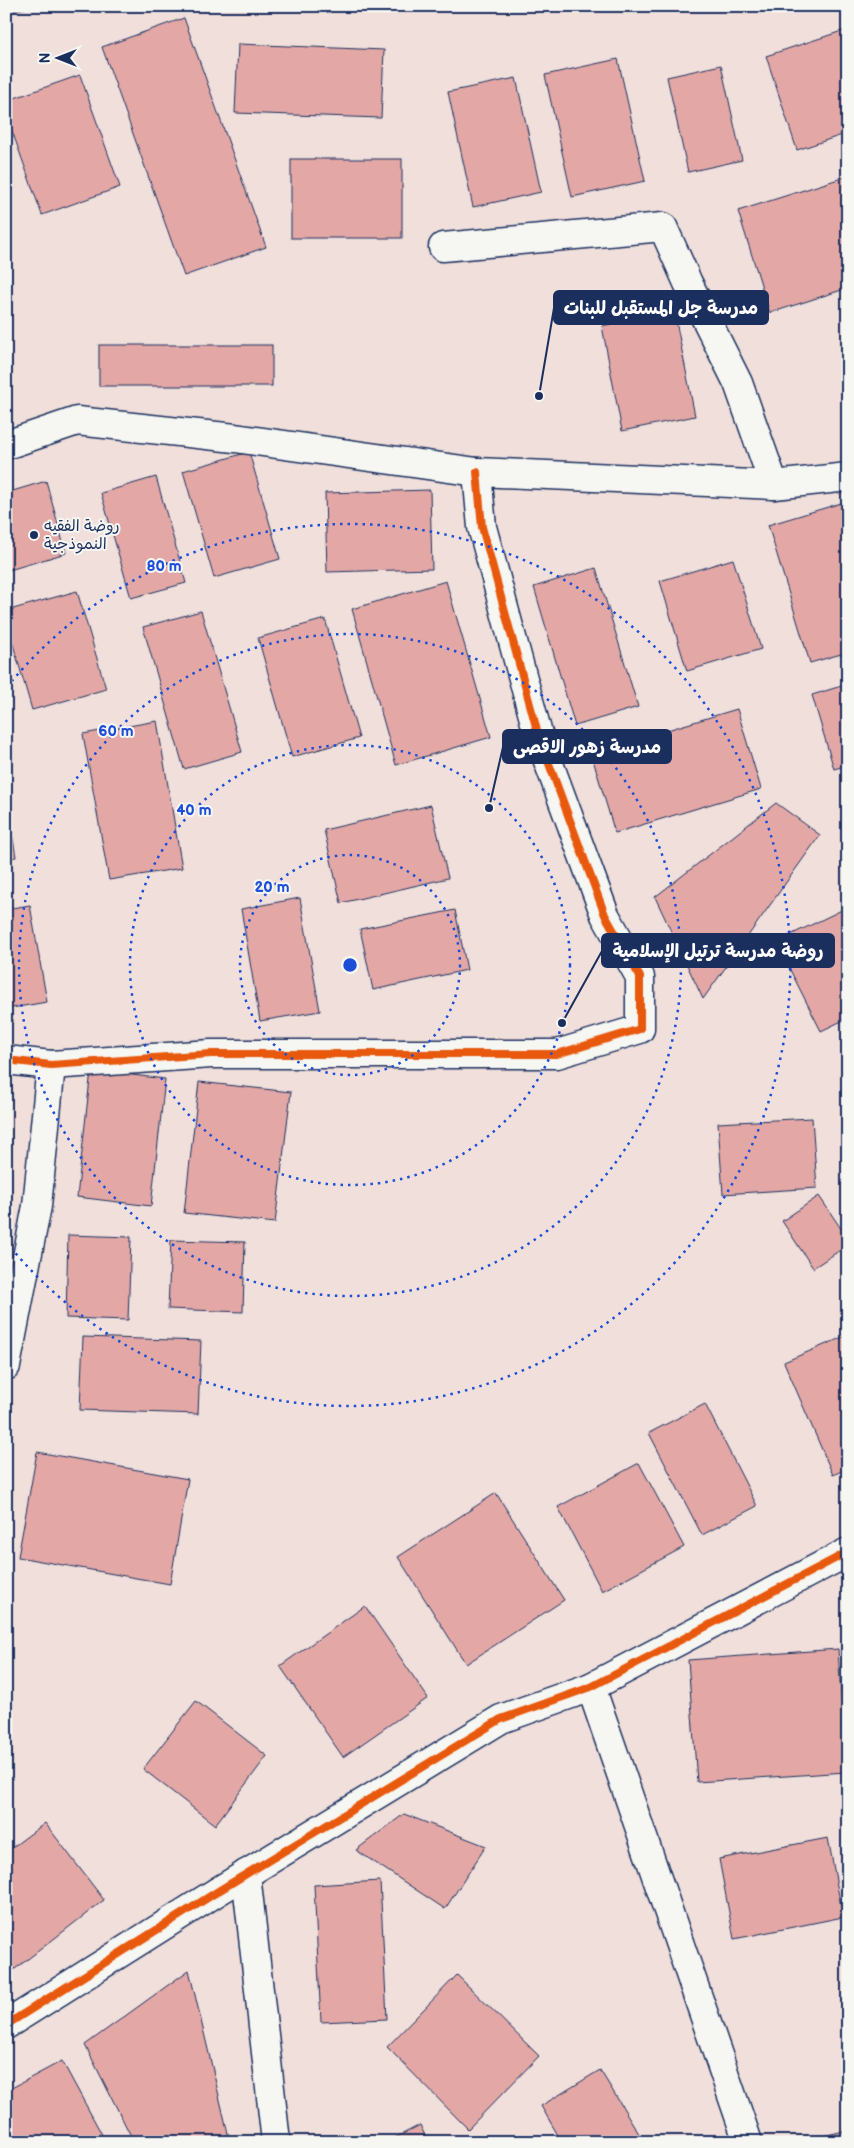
<svg xmlns="http://www.w3.org/2000/svg" width="854" height="2148" font-family="'Balsamiq Sans','Playpen Sans Arabic',sans-serif">
  <style>
    .building { fill: #e3a8a6; stroke: #1b2f5e }
    .lines { fill: none; stroke-linecap: round; stroke-linejoin: round }
    .minor-casing { stroke: #1b2f5e; stroke-width: 31 }
    .minor { stroke: #f6f6f2; stroke-width: 28 }
    .cycleway-casing { stroke: #f6f6f2; stroke-width: 11 }
    .cycleway { stroke: #e8590c; stroke-width: 8 }
    .ring { fill: none; stroke: #1d4ed8; stroke-width: 2.5; stroke-dasharray: 2.5 5 }
    .poi-dot { fill: #1b2f5e; stroke: #f6f6f2; stroke-width: 2 }
    .labels { text-anchor: middle; dominant-baseline: central; stroke-width: 4; stroke-linejoin: round; paint-order: stroke }
    .poi-label { font-size: 16px; fill: #1b2f5e; stroke: #f6f6f2; text-anchor: start }
    .centre { fill: #1d4ed8; stroke: #f6f6f2; stroke-width: 2.5 }
    .ring-label { font-size: 15px; text-anchor: middle; font-weight: bold; fill: #1d4ed8; stroke: #f6f6f2; stroke-width: 4; stroke-linejoin: round; paint-order: stroke }
    .leader { fill: none; stroke: #1b2f5e; stroke-width: 2 }
    .callout-dot { fill: #1b2f5e; stroke: #f6f6f2; stroke-width: 2 }
    .callout { fill: #1b2f5e; stroke: #1b2f5e; stroke-width: 2 }
    .callout-label { font-size: 18px; text-anchor: middle; font-weight: bold; fill: #fff }
  </style>
  <rect width="100%" height="100%" fill="#f0dfdb"/>
  <filter id="ink" filterUnits="userSpaceOnUse"><feTurbulence type="fractalNoise" baseFrequency=".02" numOctaves="2"/><feDisplacementMap in="SourceGraphic" scale="10" xChannelSelector="R" yChannelSelector="G"/><feConvolveMatrix kernelMatrix="1 2 1 2 8 2 1 2 1" color-interpolation-filters="sRGB"/></filter>
  <g filter="url(#ink)">
    <g class="building">
      <path d="M6,6H29V7L6,13Z"/>
      <path d="M184,18L266,247L184,276L102,47Z"/>
      <path d="M848,29V133L797,150L766,56Z"/>
      <path d="M238,44L384,50L381,118L235,113Z"/>
      <path d="M618,59L645,181L572,197L545,75Z"/>
      <path d="M721,65L742,160L688,172L667,77Z"/>
      <path d="M80,75L120,187L42,215L6,114V101Z"/>
      <path d="M516,78L541,192L473,207L448,92Z"/>
      <rect x="291" y="159" width="111" height="79"/>
      <path d="M848,176V288L770,313L738,211Z"/>
      <path d="M674,311L695,416L622,431L602,326Z"/>
      <rect x="99" y="345" width="173" height="41"/>
      <path d="M249,452L280,559L214,578L183,471Z"/>
      <path d="M156,477L186,583L131,598L101,493Z"/>
      <path d="M46,481L66,553L6,571V493Z"/>
      <path d="M430,490L432,569L327,572L325,493Z"/>
      <path d="M848,501V652L810,663L768,525Z"/>
      <path d="M733,559L761,649L687,671L660,581Z"/>
      <path d="M596,568L638,707L575,726L534,587Z"/>
      <path d="M446,581L491,737L396,765L352,609Z"/>
      <path d="M77,591L106,689L32,710L6,620V611Z"/>
      <path d="M201,611L242,752L184,769L143,627Z"/>
      <path d="M325,619L359,738L292,757L258,638Z"/>
      <path d="M848,684V765L834,769L812,695Z"/>
      <path d="M737,709L761,789L615,833L591,753Z"/>
      <path d="M157,721L182,868L109,880L83,734Z"/>
      <path d="M6,798L16,857L6,859Z"/>
      <path d="M776,803L820,835L703,999L655,897Z"/>
      <path d="M431,805L448,878L341,903L324,830Z"/>
      <path d="M300,898L320,1011L260,1021L241,909Z"/>
      <path d="M30,905L47,1002L6,1009V909Z"/>
      <path d="M848,907V1018L821,1031L776,942Z"/>
      <path d="M455,910L467,970L373,990L360,929Z"/>
      <path d="M91,1070L165,1079L151,1206L77,1197Z"/>
      <path d="M199,1082L291,1092L275,1223L184,1213Z"/>
      <path d="M812,1118L817,1188L723,1194L718,1123Z"/>
      <path d="M819,1196L848,1239V1245L813,1268L782,1221Z"/>
      <path d="M68,1235L131,1237L128,1320L66,1318Z"/>
      <path d="M171,1240L245,1242L243,1312L168,1309Z"/>
      <path d="M848,1335V1468L833,1475L784,1362Z"/>
      <path d="M83,1337L201,1341L198,1414L80,1410Z"/>
      <path d="M705,1404L757,1506L702,1535L649,1433Z"/>
      <path d="M37,1452L188,1479L170,1584L18,1557Z"/>
      <path d="M639,1463L684,1547L602,1591L558,1507Z"/>
      <path d="M496,1493L564,1600L466,1664L398,1557Z"/>
      <path d="M365,1606L428,1698L343,1757L280,1666Z"/>
      <path d="M838,1649L846,1772L697,1782L688,1660Z"/>
      <path d="M196,1701L267,1756L215,1825L143,1769Z"/>
      <path d="M404,1814L486,1846L445,1909L356,1850Z"/>
      <path d="M45,1823L104,1900L6,1976V1852Z"/>
      <path d="M828,1838L843,1917L734,1939L719,1859Z"/>
      <path d="M380,1881L387,2019L321,2022L314,1885Z"/>
      <path d="M189,1970L230,2142H134L85,2045Z"/>
      <path d="M457,1975L539,2056L468,2129L387,2047Z"/>
      <path d="M62,2061L106,2142H6V2091Z"/>
      <path d="M600,2070L644,2142H562L541,2106Z"/>
      <path d="M420,2125L428,2142H387Z"/>
      <path d="M848,2130V2142H798Z"/>
    </g>
    <g class="lines">
      <defs>
        <g id="minor">
          <path d="M443,247L663,227L688,283L738,383L774,485"/>
          <path d="M6,445L77,421L235,438L477,472L774,485L848,477"/>
          <path d="M6,1060L51,1065L211,1054H557L640,1029V977L605,915L538,734L482,527L477,472"/>
          <path d="M6,1366L37,1206L51,1065"/>
          <path d="M591,1687L748,2142"/>
          <path d="M246,1874L276,2142"/>
          <path d="M6,2025L220,1890L501,1719L591,1687L848,1552"/>
        </g>
      </defs>
      <use href="#minor" class="minor-casing"/>
      <use href="#minor" class="minor"/>
      <defs>
        <g id="cycleway">
          <path d="M6,1060L51,1065L211,1054H557L640,1029V977L605,915L538,734L482,527L477,472"/>
          <path d="M6,2025L220,1890L501,1719L591,1687L848,1552"/>
        </g>
      </defs>
      <use href="#cycleway" class="cycleway-casing"/>
      <use href="#cycleway" class="cycleway"/>
    </g>
  </g>
  <g class="ring">
    <circle cx="350" cy="965" r="110"/>
    <circle cx="350" cy="965" r="220"/>
    <circle cx="350" cy="965" r="331"/>
    <path d="M7 687A441 441 0 1 1 7 1243"/>
  </g>
  <circle class="poi-dot" cx="34" cy="535" r="5"/>
  <g class="labels">
    <g class="poi-label">
      <text x="44" y="526">روضة الفقيه<tspan x="44" dy="18">النموذجية</tspan></text>
    </g>
  </g>
  <circle cx="350" cy="965" r="8" class="centre"/>
  <g class="ring-label">
    <text x="164" y="571">80 m</text>
    <text x="116" y="736">60 m</text>
    <text x="194" y="815">40 m</text>
    <text x="272" y="892">20 m</text>
  </g>
  <path class="leader" d="M539 396L554 308M489 808L503 747M562 1023L602 951"/>
  <g class="callout-dot">
    <circle cx="539" cy="396" r="5"/>
    <circle cx="489" cy="808" r="5"/>
    <circle cx="562" cy="1023" r="5"/>
  </g>
  <g class="callout">
    <rect x="554" y="291" width="214" height="33" rx="5"/>
    <rect x="503" y="730" width="168" height="33" rx="5"/>
    <rect x="602" y="934" width="232" height="33" rx="5"/>
  </g>
  <g class="callout-label">
    <text x="661" y="314">مدرسة جل المستقبل للبنات</text>
    <text x="587" y="753">مدرسة زهور الاقصى</text>
    <text x="718" y="957">روضة مدرسة ترتيل الإسلامية</text>
  </g>
  <rect width="854" height="2148" fill="none" stroke="#f6f6f2" stroke-width="25"/>
  <rect x="12" y="12" width="829" height="2123" fill="none" stroke="#1b2f5e" stroke-width="2" filter="url(#ink)"/>
  <g transform="translate(58 58) rotate(270)" stroke="#f6f6f2" stroke-width="4" paint-order="stroke">
  <path d="M0-4L9 19L0 12L-9 19Z" fill="#1b2f5e"/>
  <text y="-8" font-size="14" font-weight="bold" text-anchor="middle" fill="#1b2f5e">N</text>
  </g>
</svg>
